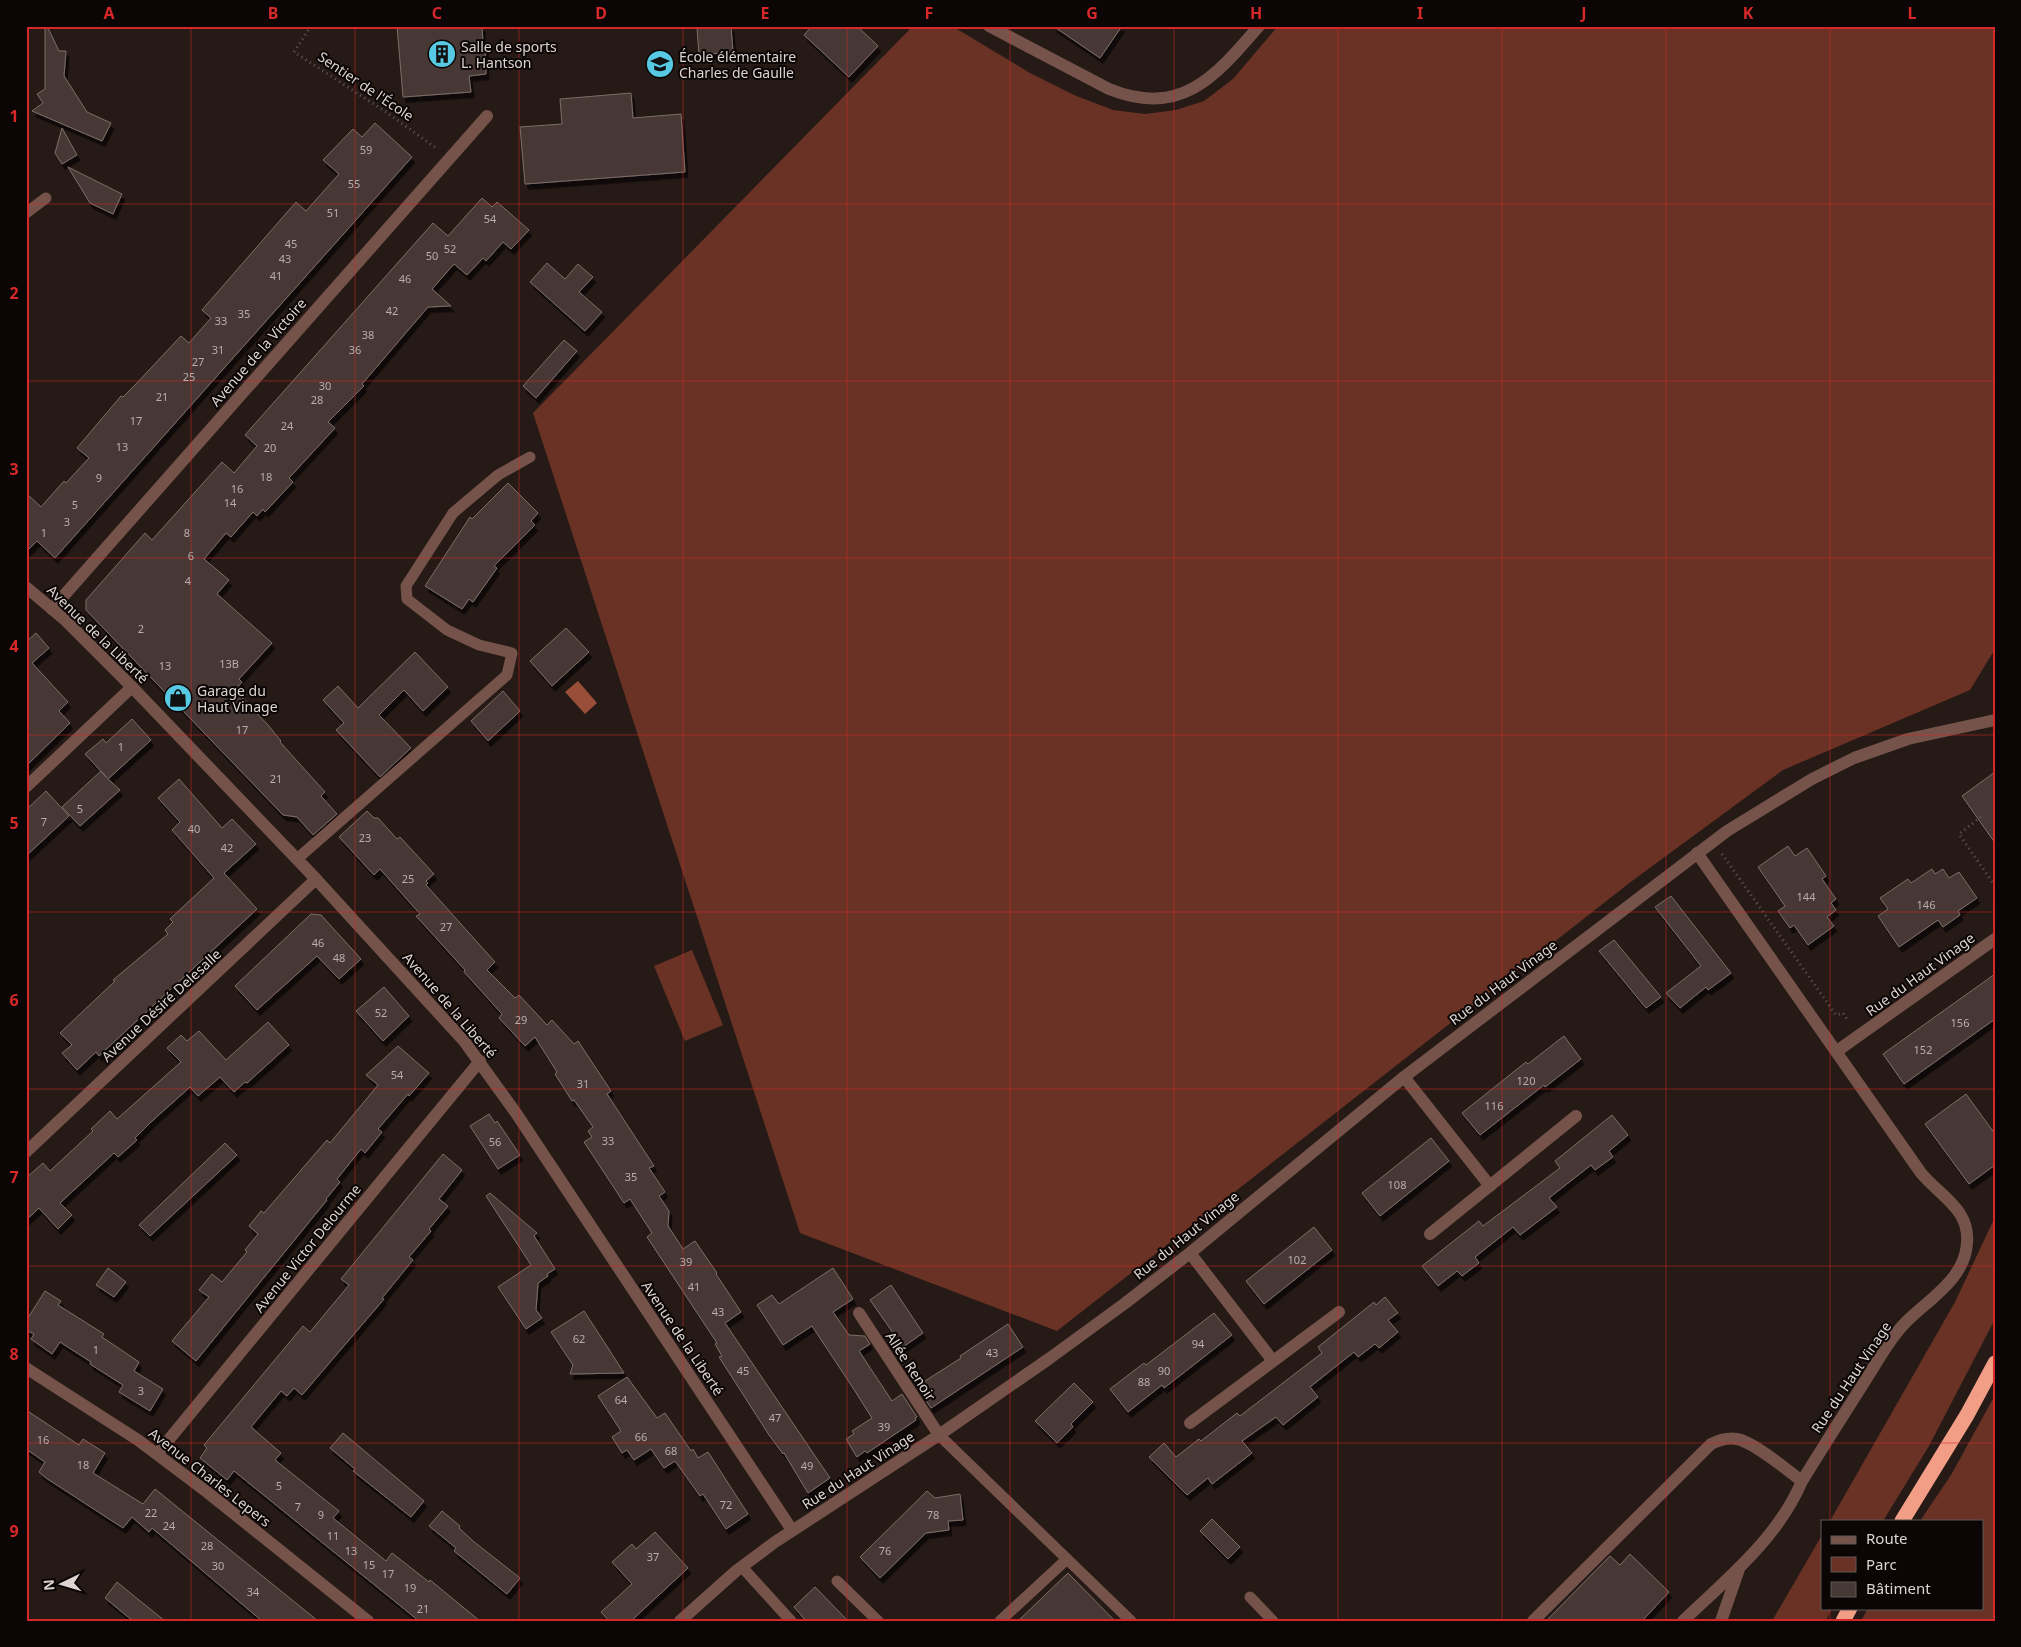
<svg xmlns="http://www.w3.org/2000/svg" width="2021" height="1647" font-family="'Noto Sans',sans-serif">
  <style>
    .green { fill: #693224 }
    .water { fill: #994e39 }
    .building { fill: #463935; stroke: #7c6d69; filter: url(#shadow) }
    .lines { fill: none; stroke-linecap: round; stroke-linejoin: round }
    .path { stroke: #635855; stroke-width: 3; stroke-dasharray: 1 4; stroke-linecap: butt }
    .service { stroke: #75534a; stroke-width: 11 }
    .minor { stroke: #75534a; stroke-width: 12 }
    .tertiary { stroke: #75534a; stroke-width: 12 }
    .motorway { stroke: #f29e87; stroke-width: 15 }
    .grid { fill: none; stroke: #d62828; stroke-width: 1; stroke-opacity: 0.55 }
    .labels { text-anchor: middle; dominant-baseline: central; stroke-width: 4; stroke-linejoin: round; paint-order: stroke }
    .number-label { font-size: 11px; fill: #b8aeac }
    .poi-label { font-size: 14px; fill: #ded5d3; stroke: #0b0605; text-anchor: start }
    .street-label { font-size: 14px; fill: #ded5d3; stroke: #0b0605 }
    .neatline { fill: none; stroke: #d62828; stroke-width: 2 }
    .grid-label { font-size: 16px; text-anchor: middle; font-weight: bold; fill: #d62828 }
  </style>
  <defs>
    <filter id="shadow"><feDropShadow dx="3" dy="5.5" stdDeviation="0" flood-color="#0009"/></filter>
  </defs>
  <rect width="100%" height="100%" fill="#261a16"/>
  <g class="green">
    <path d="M913,26H952L1030,73L1074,95L1113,110L1145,114L1176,110L1204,101L1233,79L1278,26H1995V649L1970,690L1783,770L1632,881L1057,1331L800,1233L533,413Z"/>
    <path d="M692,950L723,1025L685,1041L654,966Z"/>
    <path d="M1995,1217V1319L1929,1446L1883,1521H1830L1955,1302Z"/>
    <path d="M1995,1395V1621H1861L1868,1608H1982V1521H1920L1951,1475Z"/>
    <path d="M1822,1535V1608H1832L1826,1621H1772Z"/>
  </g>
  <path class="water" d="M578,681L597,703L585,714L565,692Z"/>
  <g class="building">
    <path d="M45,26H47L59,51H66L64,76L87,112L111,123L102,141L32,111L43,103L37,94L45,89Z"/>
    <path d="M397,26H482L483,44H485L486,74L469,76L471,92L403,97Z"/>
    <path d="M731,26L733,52L699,55L697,28Z"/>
    <path d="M812,26H857L878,46L849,77L804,35Z"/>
    <path d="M1053,26H1122L1100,58Z"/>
    <path d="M631,93L633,118L681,114L685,172L525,184L520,127L562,124L560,99Z"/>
    <path d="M375,123L412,157L55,558L37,541L26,552V493L41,507L64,481L66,483L89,458L77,448L121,396L123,397L135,385L181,336L189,343L211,318L202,310L296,202L306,211L339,174L323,160L353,129L362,137Z"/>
    <path d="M62,128L77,155L62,164L55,153Z"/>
    <path d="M68,167L122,194L113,214L90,203Z"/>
    <path d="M482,198L492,207L497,202L529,230L511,249L503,242L486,261L483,258L467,275L454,264L432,289L451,306L428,307L362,384L364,386L328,422L335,428L289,478L293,482L265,512L263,509L257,516L253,512L231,537L226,533L204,559L229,580L217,594L272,643L239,679L242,682L235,690L268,725L281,741L280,742L325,792L321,796L337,814L313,835L297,817L283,815L86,610V600L145,533L152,540L222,462L234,473L257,446L245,435L433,223L448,236Z"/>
    <path d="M547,263L565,279L578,264L593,277L579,292L602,312L585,331L530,282Z"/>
    <path d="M564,340L577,351L536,398L523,386Z"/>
    <path d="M508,483L538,513L531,521L535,525L494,566L497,568L473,602L469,599L462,609L425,586L470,517L472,519Z"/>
    <path d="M566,628L589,652L552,686L530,661Z"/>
    <path d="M36,633L49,648L32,663L68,702L59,711L70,723L26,766V642Z"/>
    <path d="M415,652L448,687L423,711L404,690L379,715L411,748L380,777L336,730L344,723L323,700L338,686L358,708Z"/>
    <path d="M503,691L520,711L488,741L471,721Z"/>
    <path d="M132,719L151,740L108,779L120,790L80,826L62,807L101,771L107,778L85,754L103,739L106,743Z"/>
    <path d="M1995,772V843L1962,796Z"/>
    <path d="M179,779L222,828L232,819L256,844L224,873L257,909L99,1056L96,1052L77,1070L62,1053L72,1045L60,1033L115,981L113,980L168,934L165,930L173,922L170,919L214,878L172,830L180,822L158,798Z"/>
    <path d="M46,791L69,816L26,856V810Z"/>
    <path d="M367,811L374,818H378L397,839L400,837L434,874L426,881L428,883L426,885L495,962L487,970L515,998L519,995L547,1025L552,1020L574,1044L578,1041L611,1091L607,1094L654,1166L649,1168L665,1192L659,1196L669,1211L668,1226L683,1249L695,1241L717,1273L716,1274L741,1312L725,1323L830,1478L808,1493L784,1453L783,1454L769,1435L719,1357L722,1356L715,1344L717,1343L647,1237L652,1233L630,1199L624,1203L584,1142L592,1137L588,1131L593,1127L574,1100L572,1101L555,1074L557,1072L535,1037L525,1046L499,1018L502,1014L464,972L465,970L416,916L420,914L380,869L374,875L339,837Z"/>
    <path d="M1788,846L1795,856L1807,848L1826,876L1822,879L1836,899L1831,903L1836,910L1827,917L1834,926L1808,945L1794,925L1790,928L1778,911L1785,906L1758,867Z"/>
    <path d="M1932,869L1935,874L1943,869L1949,878L1959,872L1977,898L1958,911L1960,915L1943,927L1938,920L1899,947L1878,916L1888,909L1880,898L1908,879L1911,883Z"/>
    <path d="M1671,896L1731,973L1708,990L1706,987L1680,1008L1666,993L1701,966L1655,907Z"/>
    <path d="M311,914L321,915L361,959L339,979L317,956L257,1010L235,986Z"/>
    <path d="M1614,940L1661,997L1646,1008L1599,951Z"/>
    <path d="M1995,974V1019L1904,1084L1883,1054Z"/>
    <path d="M384,987L409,1016L383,1041L356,1011Z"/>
    <path d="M268,1022L289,1045L247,1083L245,1082L234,1092L220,1077L198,1096L190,1087L151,1122L135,1138L137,1140L118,1157L114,1153L60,1203L72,1215L58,1229L39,1208L26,1220V1178L43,1163L50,1171L93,1131L91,1129L110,1111L117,1119L181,1062L167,1048L181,1035L187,1041L199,1031L226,1060Z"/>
    <path d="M1564,1036L1581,1059L1545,1087L1544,1085L1480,1135L1462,1113L1526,1062L1528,1064Z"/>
    <path d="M398,1046L429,1073L409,1096L408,1094L378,1129L382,1132L365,1153L361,1149L337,1179L340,1182L326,1199L327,1200L196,1361L172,1341L209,1297L199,1290L212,1274L222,1282L247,1252L245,1250L258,1234L249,1226L261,1211L264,1213L327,1140L330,1143L378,1085L366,1075Z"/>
    <path d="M1966,1094L1995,1134V1165L1969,1184L1925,1124Z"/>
    <path d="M489,1114L495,1123L497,1121L520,1155L498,1169L470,1126Z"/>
    <path d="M1612,1115L1628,1135L1609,1151L1613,1157L1595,1170L1591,1165L1549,1198L1557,1207L1520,1235L1513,1227L1475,1257L1479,1263L1462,1276L1457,1271L1438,1286L1422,1266L1479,1221L1483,1226L1560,1168L1555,1161Z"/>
    <path d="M1431,1138L1449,1161L1380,1216L1362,1193Z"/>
    <path d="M225,1143L237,1155L150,1236L139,1225Z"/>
    <path d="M443,1154L462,1170L439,1199L448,1206L429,1229L431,1231L409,1257L413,1260L382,1298L384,1299L302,1395L294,1388L287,1396L281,1391L251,1427L281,1453L275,1460L339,1511L333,1518L386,1561L392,1553L429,1582L430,1580L480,1621H419L234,1471L227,1480L200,1458L207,1448L204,1445L303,1326L310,1332L349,1285L341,1279Z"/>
    <path d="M490,1193L537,1233L534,1236L555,1269L547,1274L548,1276L538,1283L536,1310L542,1318L526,1329L498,1287L531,1265L486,1196Z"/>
    <path d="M1314,1227L1332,1250L1264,1304L1246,1281Z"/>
    <path d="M108,1268L126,1282L114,1297L96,1285Z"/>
    <path d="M833,1268L853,1299L833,1312L849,1335L865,1336L870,1344L859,1351L892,1401L902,1394L917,1417L915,1418L916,1420L867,1453L865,1451L857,1457L846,1439L854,1434L852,1431L872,1418L853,1388L812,1326L783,1345L757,1305L772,1295L779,1304Z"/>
    <path d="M891,1285L923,1333L903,1347L870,1300Z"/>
    <path d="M45,1291L61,1301L58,1305L104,1334L102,1337L139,1362L134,1371L163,1389L150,1411L119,1392L123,1385L90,1364L91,1362L60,1342L52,1354L31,1339L34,1334L26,1330V1321Z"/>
    <path d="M1385,1297L1398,1313L1388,1320L1398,1332L1379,1348L1375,1344L1358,1357L1354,1352L1310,1387L1318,1397L1283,1425L1276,1417L1242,1441L1252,1453L1212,1484L1208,1478L1187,1495L1149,1457L1164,1443L1176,1457L1199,1439L1201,1441L1237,1413L1240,1416L1322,1353L1318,1347L1374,1302L1376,1305Z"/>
    <path d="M584,1311L610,1351L624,1373L570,1374L573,1365L551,1332Z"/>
    <path d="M1214,1313L1232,1335L1164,1388L1162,1385L1128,1412L1110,1389L1144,1363L1146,1365Z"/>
    <path d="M1008,1324L1023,1347L931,1408L916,1385L925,1380V1381L961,1358L960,1356Z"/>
    <path d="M627,1377L657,1418L665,1413L691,1451L693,1449L698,1458L708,1452L748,1514L726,1529L703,1494L700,1496L675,1461L664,1468L651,1449L634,1460L627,1450L622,1453L612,1437L621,1431L598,1396Z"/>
    <path d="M1074,1383L1093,1402L1071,1424L1073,1427L1057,1443L1035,1421Z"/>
    <path d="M26,1410L79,1445L83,1439L105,1453L93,1473L143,1504L155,1489L318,1621H262L152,1528L149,1532L132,1517L123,1528L46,1478L39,1472L45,1462L26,1449Z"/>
    <path d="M343,1433L424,1501L411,1517L353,1471L355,1469L330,1448Z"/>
    <path d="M927,1491L935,1498L960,1494L963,1520L948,1521L949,1530L926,1533L880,1578L860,1557Z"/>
    <path d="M442,1511L460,1526L459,1528L473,1541L520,1578L507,1594L454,1551L456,1548L429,1526Z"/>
    <path d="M1212,1519L1240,1547L1228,1559L1200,1531Z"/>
    <path d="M655,1532L688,1568L631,1621H609L601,1612L632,1584L612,1562L632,1544L636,1549Z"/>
    <path d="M1630,1554L1669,1592L1642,1621H1546L1610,1556L1620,1565Z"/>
    <path d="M1068,1573L1115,1621H1018Z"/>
    <path d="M117,1582L129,1592L165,1621H133L105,1598Z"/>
    <path d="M815,1587L848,1621H806L794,1607Z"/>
  </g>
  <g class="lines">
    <g class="path">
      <path d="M311,26L294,52L386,112L436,148"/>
      <path d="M1981,817L1959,834L1995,886"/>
      <path d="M1722,854L1836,1015L1843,1013L1848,1021"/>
    </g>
    <g class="service">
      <path d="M26,213L46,198"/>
      <path d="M297,859L507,675L512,653L479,645L447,630L407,599L406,586L453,513L498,475L530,457"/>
      <path d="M939,1435L1131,1621"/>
      <path d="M742,1567L791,1621"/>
      <path d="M837,1581L878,1621"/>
      <path d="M1250,1597L1273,1621"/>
      <path d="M1000,1621L1067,1559"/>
    </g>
    <g class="minor">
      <path d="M26,587L65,620L132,687L316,879L464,1041L516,1113L792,1530"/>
      <path d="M52,609L487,116"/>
      <path d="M26,787L132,687"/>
      <path d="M1837,1051L1995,939"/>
      <path d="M1404,1077L1490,1186"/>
      <path d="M26,1152L316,879"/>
      <path d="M1430,1234L1576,1116"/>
      <path d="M1190,1253L1273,1361"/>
      <path d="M859,1313L939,1435"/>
      <path d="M26,1368L138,1440L207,1492L368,1621"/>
      <path d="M1190,1423L1339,1312"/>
      <path d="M157,1454L480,1061"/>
      <path d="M680,1621L736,1571L775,1542L939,1435L1050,1358L1124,1304L1190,1253L1404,1077L1727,831L1812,779L1854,758L1908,739L1995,720"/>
      <path d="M1533,1621L1711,1444C1719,1440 1727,1437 1737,1439C1754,1442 1787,1470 1802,1481"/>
      <path d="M1683,1621C1728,1578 1778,1538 1802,1481C1823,1447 1844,1414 1865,1381C1878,1361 1889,1339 1906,1322C1929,1299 1965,1279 1967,1243C1970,1209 1940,1196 1921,1173L1697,853"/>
      <path d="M1721,1621L1739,1569"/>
    </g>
    <path class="tertiary" d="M989,26L1109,89C1181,118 1215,77 1259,26"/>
    <g class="motorway">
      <path d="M1902,1521L1967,1415L1995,1363"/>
      <path d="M1843,1621L1850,1608"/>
    </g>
  </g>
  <path class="grid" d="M191,26V1621M355,26V1621M519,26V1621M683,26V1621M847,26V1621M1010,26V1621M1174,26V1621M1338,26V1621M1502,26V1621M1666,26V1621M1830,26V1521M26,204H1995M26,381H1995M26,558H1995M26,735H1995M26,912H1995M26,1089H1995M26,1266H1995M26,1443H1995M1830,1608V1621"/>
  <defs>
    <symbol id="building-disc" viewBox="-11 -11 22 22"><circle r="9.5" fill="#58c9e3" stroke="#0b0605"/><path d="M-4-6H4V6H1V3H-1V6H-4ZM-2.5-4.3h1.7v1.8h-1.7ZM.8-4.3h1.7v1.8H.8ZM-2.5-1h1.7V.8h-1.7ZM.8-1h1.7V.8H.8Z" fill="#111"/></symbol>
    <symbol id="school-disc" viewBox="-11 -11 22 22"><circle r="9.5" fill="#58c9e3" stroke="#0b0605"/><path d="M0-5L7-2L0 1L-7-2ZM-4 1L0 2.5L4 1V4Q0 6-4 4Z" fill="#111"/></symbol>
    <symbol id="shop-disc" viewBox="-11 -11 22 22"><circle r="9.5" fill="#58c9e3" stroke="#0b0605"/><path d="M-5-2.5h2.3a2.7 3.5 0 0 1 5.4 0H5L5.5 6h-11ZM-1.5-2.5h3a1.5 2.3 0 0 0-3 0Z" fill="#111"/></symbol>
  </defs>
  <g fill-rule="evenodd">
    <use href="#building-disc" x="426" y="38" width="32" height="32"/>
    <use href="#school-disc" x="644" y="48" width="32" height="32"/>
    <use href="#shop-disc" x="162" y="682" width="32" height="32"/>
  </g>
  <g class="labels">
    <g class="number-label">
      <text x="366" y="149">59</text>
      <text x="354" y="183">55</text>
      <text x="333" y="212">51</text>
      <text x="490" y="218">54</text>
      <text x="291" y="243">45</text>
      <text x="450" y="248">52</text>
      <text x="432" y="255">50</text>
      <text x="285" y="258">43</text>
      <text x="276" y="275">41</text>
      <text x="405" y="278">46</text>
      <text x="392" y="310">42</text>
      <text x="244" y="313">35</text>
      <text x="221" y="320">33</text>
      <text x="368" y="334">38</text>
      <text x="218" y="349">31</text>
      <text x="355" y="349">36</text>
      <text x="198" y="361">27</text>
      <text x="189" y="376">25</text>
      <text x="325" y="385">30</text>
      <text x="162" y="396">21</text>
      <text x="317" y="399">28</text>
      <text x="136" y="420">17</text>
      <text x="287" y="425">24</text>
      <text x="122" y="446">13</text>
      <text x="270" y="447">20</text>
      <text x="266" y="476">18</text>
      <text x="99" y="477">9</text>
      <text x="237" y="488">16</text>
      <text x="230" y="502">14</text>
      <text x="75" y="504">5</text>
      <text x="67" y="521">3</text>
      <text x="44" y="532">1</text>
      <text x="187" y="532">8</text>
      <text x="191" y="555">6</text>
      <text x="188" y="580">4</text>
      <text x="141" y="628">2</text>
      <text x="229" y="663">13B</text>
      <text x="165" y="665">13</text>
      <text x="242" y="729">17</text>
      <text x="121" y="746">1</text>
      <text x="276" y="778">21</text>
      <text x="80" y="808">5</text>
      <text x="44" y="821">7</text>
      <text x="194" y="828">40</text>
      <text x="365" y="837">23</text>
      <text x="227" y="847">42</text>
      <text x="408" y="878">25</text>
      <text x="1806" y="896">144</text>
      <text x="1926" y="904">146</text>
      <text x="446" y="926">27</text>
      <text x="318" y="942">46</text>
      <text x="339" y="957">48</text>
      <text x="381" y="1012">52</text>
      <text x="521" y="1019">29</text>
      <text x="1960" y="1022">156</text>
      <text x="1923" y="1049">152</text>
      <text x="397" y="1074">54</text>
      <text x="1526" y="1080">120</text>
      <text x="583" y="1083">31</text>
      <text x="1494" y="1105">116</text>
      <text x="608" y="1140">33</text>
      <text x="495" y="1141">56</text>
      <text x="631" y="1176">35</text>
      <text x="1397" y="1184">108</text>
      <text x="1297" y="1259">102</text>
      <text x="686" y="1261">39</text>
      <text x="694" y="1286">41</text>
      <text x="718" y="1311">43</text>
      <text x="579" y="1338">62</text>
      <text x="1198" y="1343">94</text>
      <text x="96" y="1349">1</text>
      <text x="992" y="1352">43</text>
      <text x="743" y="1370">45</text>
      <text x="1164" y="1370">90</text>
      <text x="1144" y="1381">88</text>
      <text x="141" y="1390">3</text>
      <text x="621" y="1399">64</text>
      <text x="775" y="1417">47</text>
      <text x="884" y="1426">39</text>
      <text x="641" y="1436">66</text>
      <text x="43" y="1439">16</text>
      <text x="671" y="1450">68</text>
      <text x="83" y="1464">18</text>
      <text x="807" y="1465">49</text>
      <text x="279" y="1485">5</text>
      <text x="726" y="1504">72</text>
      <text x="298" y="1506">7</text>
      <text x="151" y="1512">22</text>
      <text x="321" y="1514">9</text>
      <text x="933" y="1514">78</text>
      <text x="169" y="1525">24</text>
      <text x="333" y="1535">11</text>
      <text x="207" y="1545">28</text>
      <text x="351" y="1550">13</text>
      <text x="885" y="1550">76</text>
      <text x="653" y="1556">37</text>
      <text x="369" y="1564">15</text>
      <text x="218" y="1565">30</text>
      <text x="388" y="1573">17</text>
      <text x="410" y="1587">19</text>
      <text x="253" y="1591">34</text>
      <text x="423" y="1608">21</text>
    </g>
    <g class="poi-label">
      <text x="461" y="46">Salle de sports<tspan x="461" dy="16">L. Hantson</tspan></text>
      <text x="679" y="56">École élémentaire<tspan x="679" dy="16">Charles de Gaulle</tspan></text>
      <text x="197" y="690">Garage du<tspan x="197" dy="16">Haut Vinage</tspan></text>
    </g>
    <g class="street-label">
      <text transform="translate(366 86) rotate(34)">Sentier de l'École</text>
      <text transform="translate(258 352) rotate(-49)">Avenue de la Victoire</text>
      <text transform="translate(98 634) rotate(44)">Avenue de la Liberté</text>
      <text transform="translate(1920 974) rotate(-36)">Rue du Haut Vinage</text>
      <text transform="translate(1503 982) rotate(-37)">Rue du Haut Vinage</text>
      <text transform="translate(161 1005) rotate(-43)">Avenue Désiré Delesalle</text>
      <text transform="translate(450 1005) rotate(49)">Avenue de la Liberté</text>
      <text transform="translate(1186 1235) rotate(-39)">Rue du Haut Vinage</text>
      <text transform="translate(307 1248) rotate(-51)">Avenue Victor Delourme</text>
      <text transform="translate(683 1338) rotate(56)">Avenue de la Liberté</text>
      <text transform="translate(911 1366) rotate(57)">Allée Renoir</text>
      <text transform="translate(1851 1377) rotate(-56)">Rue du Haut Vinage</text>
      <text transform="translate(858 1470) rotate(-33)">Rue du Haut Vinage</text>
      <text transform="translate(210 1477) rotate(38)">Avenue Charles Lepers</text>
    </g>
  </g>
  <rect width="2021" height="1647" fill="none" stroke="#0b0605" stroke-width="55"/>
  <rect x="1821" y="1520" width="162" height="90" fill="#0b0605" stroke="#5f5957"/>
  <rect x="1831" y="1536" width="25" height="8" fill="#75534a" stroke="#5f5957"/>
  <text x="1866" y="1544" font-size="15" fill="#ded5d3">Route</text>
  <rect x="1831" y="1557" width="25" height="15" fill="#693224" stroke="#5f5957"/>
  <text x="1866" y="1570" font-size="15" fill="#ded5d3">Parc</text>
  <rect x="1831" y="1582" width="25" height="15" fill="#463935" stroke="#5f5957"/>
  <text x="1866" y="1594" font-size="15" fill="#ded5d3">Bâtiment</text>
  <g transform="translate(62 1584) rotate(265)" stroke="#0b0605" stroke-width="4" paint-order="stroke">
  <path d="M0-4L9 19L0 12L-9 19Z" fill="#ded5d3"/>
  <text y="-8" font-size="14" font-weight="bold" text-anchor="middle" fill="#ded5d3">N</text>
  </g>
  <rect x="28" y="28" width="1966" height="1592" class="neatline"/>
  <g class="grid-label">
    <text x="109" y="19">A</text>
    <text x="273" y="19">B</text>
    <text x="437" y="19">C</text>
    <text x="601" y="19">D</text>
    <text x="765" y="19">E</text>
    <text x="929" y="19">F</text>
    <text x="1092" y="19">G</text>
    <text x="1256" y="19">H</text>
    <text x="1420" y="19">I</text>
    <text x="1584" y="19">J</text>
    <text x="1748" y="19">K</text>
    <text x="1912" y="19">L</text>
    <text x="14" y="122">1</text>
    <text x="14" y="299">2</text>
    <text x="14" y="475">3</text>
    <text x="14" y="652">4</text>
    <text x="14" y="829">5</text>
    <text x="14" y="1006">6</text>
    <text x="14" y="1183">7</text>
    <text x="14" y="1360">8</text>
    <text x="14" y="1537">9</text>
  </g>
</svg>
